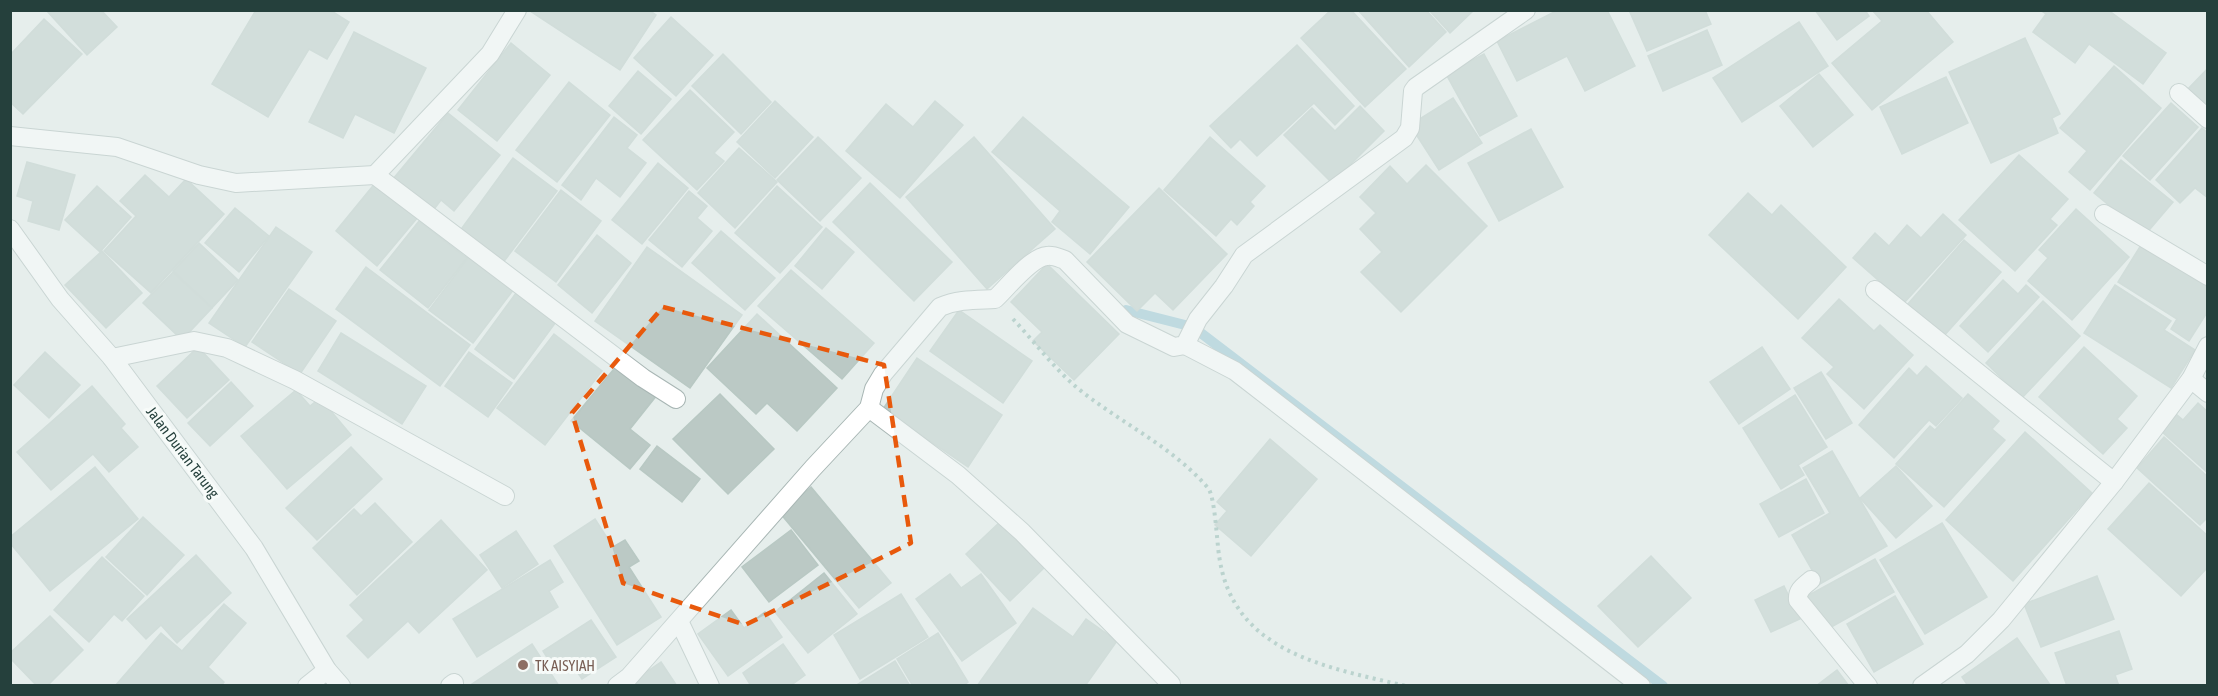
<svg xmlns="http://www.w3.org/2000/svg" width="2218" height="696" font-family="'Asap Condensed',sans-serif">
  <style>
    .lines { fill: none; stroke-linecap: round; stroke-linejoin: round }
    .stream { stroke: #90c0d1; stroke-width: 10 }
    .building { fill: #bbc9c5; stroke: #b8c8c3; stroke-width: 1.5 }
    .service-casing { stroke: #a8b6b4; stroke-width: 20 }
    .minor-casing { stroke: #a8b6b4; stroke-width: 20 }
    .tertiary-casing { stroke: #a8b6b4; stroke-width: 20 }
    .path { stroke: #87b1a9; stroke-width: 4; stroke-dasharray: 3 4.5; stroke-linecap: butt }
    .service { stroke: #fff; stroke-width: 18 }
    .minor { stroke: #fff; stroke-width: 18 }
    .tertiary { stroke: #fff; stroke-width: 18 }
    .marked { fill: none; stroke: #e8590c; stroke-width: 4.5; stroke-dasharray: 12 8; stroke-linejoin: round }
    .education-dot { fill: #8d6e63; stroke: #f7fbf9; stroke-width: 2 }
    .labels { text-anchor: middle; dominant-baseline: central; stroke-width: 6; stroke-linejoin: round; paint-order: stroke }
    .street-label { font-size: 15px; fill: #25403c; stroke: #f7fbf9 }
    .education-label { font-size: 15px; fill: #785e54; stroke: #f7fbf9; text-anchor: start }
  </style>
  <rect width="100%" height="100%" fill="#e6eeec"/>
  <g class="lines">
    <path class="stream" d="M1126,310L1193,327L1663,686"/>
  </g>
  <g class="building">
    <path d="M46,10H101L117,27L87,55Z"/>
    <path d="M256,10H330L349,22L327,59L309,49L268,117L212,84Z"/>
    <path d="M649,10L656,15L620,70L530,11Z"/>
    <path d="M1331,10H1351L1406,69L1365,107L1301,38Z"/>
    <path d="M1358,10H1426L1446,32L1409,67Z"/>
    <path d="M1429,10H1472L1473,11L1450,33Z"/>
    <path d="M1558,10H1607L1635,66L1585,91L1567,56L1517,81L1497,41Z"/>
    <path d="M1629,10H1705L1711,24L1647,51Z"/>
    <path d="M1815,10H1865L1869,16L1837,40Z"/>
    <path d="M1872,10H1926L1953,42L1872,110L1832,63L1882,21Z"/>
    <path d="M2040,10H2108L2166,53L2143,84L2089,44L2075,63L2033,32L2046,14Z"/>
    <path d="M671,17L713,55L676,96L634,58Z"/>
    <path d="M44,19L82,54L23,114L10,102V55Z"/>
    <path d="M1799,22L1828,66L1742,122L1713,78Z"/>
    <path d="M1707,30L1722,65L1663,91L1648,56Z"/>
    <path d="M354,32L426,68L394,133L355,114L343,138L309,122Z"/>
    <path d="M2025,38L2060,114L2052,118L2058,133L1991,163L1949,72Z"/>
    <path d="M511,43L550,75L497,141L458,110Z"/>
    <path d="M1297,45L1354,106L1335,125L1314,103L1257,156L1240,139L1231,148L1210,126Z"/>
    <path d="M723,54L771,102L741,134L692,86Z"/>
    <path d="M1484,54L1517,116L1480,136L1446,74Z"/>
    <path d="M2114,66L2161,108L2090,190L2069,172L2087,151L2060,128Z"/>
    <path d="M2208,68V111L2186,91Z"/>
    <path d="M638,71L671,99L641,134L609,106Z"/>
    <path d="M1819,74L1853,115L1813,147L1780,106Z"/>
    <path d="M1946,77L1968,123L1902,154L1880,107Z"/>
    <path d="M569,82L610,115L557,182L516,150Z"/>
    <path d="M690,90L734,132L714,153L724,161L697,190L643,140Z"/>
    <path d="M1453,98L1482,143L1439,170L1410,125Z"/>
    <path d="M775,101L813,137L775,178L737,142Z"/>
    <path d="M935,101L963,125L900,198L846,151L886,104L913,127Z"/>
    <path d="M2171,103L2198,127L2150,180L2123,156Z"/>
    <path d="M1360,106L1384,131L1332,183L1284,135L1312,108L1335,131Z"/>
    <path d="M448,113L500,155L454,211L441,200L432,212L393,179Z"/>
    <path d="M614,117L637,135L627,148L646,163L620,197L596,178L581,200L562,185Z"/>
    <path d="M1023,117L1129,207L1090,254L1052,222L1060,211L992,152Z"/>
    <path d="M2202,128L2208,133V198L2195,188L2180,203L2156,180Z"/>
    <path d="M1531,129L1563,187L1499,221L1468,163Z"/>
    <path d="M818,137L861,178L820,221L777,180Z"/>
    <path d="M974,137L1055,229L987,289L906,197Z"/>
    <path d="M1210,137L1265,186L1250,202L1254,206L1237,225L1231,219L1216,236L1164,190Z"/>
    <path d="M739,148L777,182L735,228L698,193Z"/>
    <path d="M2019,155L2068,199L2050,219L2057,225L2015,271L1959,220Z"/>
    <path d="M513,158L557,191L502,264L459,232Z"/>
    <path d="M2121,160L2173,202L2145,235L2094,193Z"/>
    <path d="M27,162L75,175L59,230L28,221L33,201L17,196Z"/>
    <path d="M658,163L688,188L642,244L612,220Z"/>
    <path d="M1426,165L1487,226L1401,312L1361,272L1382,252L1360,229L1376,213L1360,197L1390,166L1407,184Z"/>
    <path d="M145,175L169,197L186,179L224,214L151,293L104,251L136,216L120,201Z"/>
    <path d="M376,182L418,217L377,266L336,231Z"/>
    <path d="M870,183L952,262L914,301L833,222Z"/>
    <path d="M97,186L131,217L100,252L65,220Z"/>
    <path d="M777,186L822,227L780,273L735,233Z"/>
    <path d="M1159,188L1227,254L1173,310L1155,293L1137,311L1087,262Z"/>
    <path d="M561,190L601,221L556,282L515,251Z"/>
    <path d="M689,191L707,206L697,218L712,231L682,267L649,240Z"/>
    <path d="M1748,193L1772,215L1781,205L1846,267L1798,319L1709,235Z"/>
    <path d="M235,208L269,236L239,272L205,243Z"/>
    <path d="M2076,209L2129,257L2072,320L2028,281L2048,258L2039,250Z"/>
    <path d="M1943,214L1966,235L1904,303L1853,258L1875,233L1889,246L1907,225L1921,238Z"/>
    <path d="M419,221L467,258L428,308L380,270Z"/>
    <path d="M276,227L312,252L245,347L209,323Z"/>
    <path d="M826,228L854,252L822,289L795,266Z"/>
    <path d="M721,231L775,278L745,310L692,263Z"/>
    <path d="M597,235L631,263L592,313L558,285Z"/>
    <path d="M1964,240L2001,272L1943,337L1907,305Z"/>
    <path d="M199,243L238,280L212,308L173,271Z"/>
    <path d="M2141,245L2208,287V311L2189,341L2171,329L2177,319L2118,282Z"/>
    <path d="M647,247L742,315L690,388L595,321Z"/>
    <path d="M102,251L142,293L106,328L65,285Z"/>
    <path d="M470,255L514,289L473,343L429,310Z"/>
    <path d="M1047,264L1119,334L1074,380L1033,341L1042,332L1011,302Z"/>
    <path d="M366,267L470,345L440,386L336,309Z"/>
    <path d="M791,270L874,343L842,379L758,306Z"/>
    <path d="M173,272L212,308L182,340L143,303Z"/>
    <path d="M2003,280L2018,294L2026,285L2039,297L1988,352L1960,326Z"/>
    <path d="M2115,285L2171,321L2164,330L2195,350L2171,388L2084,333Z"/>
    <path d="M289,289L336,321L300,374L252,342Z"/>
    <path d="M516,293L556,322L514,379L475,349Z"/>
    <path d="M1839,299L1874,331L1880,325L1913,355L1864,409L1827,374L1834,367L1802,338Z"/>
    <path d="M2043,301L2080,336L2022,398L1986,363Z"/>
    <path d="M959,310L1032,361L1003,403L930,351Z"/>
    <path d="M757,314L837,388L797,431L767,403L756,414L707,368Z"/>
    <path d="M341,333L426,386L402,424L318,371Z"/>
    <path d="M554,334L602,371L545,445L497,408Z"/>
    <path d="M198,347L229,380L187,418L157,386Z"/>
    <path d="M1762,347L1790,389L1739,424L1710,382Z"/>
    <path d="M2084,347L2137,396L2117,419L2127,428L2103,454L2039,397Z"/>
    <path d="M45,352L80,385L49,418L14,385Z"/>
    <path d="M469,352L512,383L488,417L445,386Z"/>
    <path d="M917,358L1002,415L968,467L883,409Z"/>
    <path d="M618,364L657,395L630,429L650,445L630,469L571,421Z"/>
    <path d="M1926,366L1962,398L1936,426L1929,420L1894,458L1859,425L1909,368L1917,376Z"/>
    <path d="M1821,372L1852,423L1826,439L1794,388Z"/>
    <path d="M231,382L253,406L210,446L188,423Z"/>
    <path d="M92,386L125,424L121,428L138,447L109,472L93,454L51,490L17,452Z"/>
    <path d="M296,390L310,406L320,398L351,435L287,489L241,436Z"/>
    <path d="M720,394L774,449L728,494L673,439Z"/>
    <path d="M1968,394L1999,421L1992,429L2005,440L1944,507L1896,464L1930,426L1935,430Z"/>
    <path d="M1795,395L1827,447L1798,465L1804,475L1781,489L1743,428Z"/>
    <path d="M2198,403L2208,412V473L2161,431L2176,414L2183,420Z"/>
    <path d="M2025,432L2092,493L2013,581L1946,520Z"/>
    <path d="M2164,437L2208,477V517L2200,525L2137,468Z"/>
    <path d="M1270,439L1317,479L1251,556L1215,525L1227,511L1217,502Z"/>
    <path d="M657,446L700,479L682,502L640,469Z"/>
    <path d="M351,447L382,479L317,540L286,508Z"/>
    <path d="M1832,451L1887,546L1820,584L1792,535L1830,513L1803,468Z"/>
    <path d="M1896,466L1932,506L1896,538L1860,498Z"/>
    <path d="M95,467L138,519L50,591L10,543V537Z"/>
    <path d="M1806,479L1824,513L1779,537L1760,504Z"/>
    <path d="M2149,483L2208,536V567L2181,596L2108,529Z"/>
    <path d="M811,487L891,583L859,608L780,513Z"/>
    <path d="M375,503L412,542L357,595L313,548L354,509L361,516Z"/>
    <path d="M143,517L184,555L147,595L106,557Z"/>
    <path d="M595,519L613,547L625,540L639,561L629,567L661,617L617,645L554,546Z"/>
    <path d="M441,520L487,570L419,633L408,621L368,658L347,636L364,620L350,605Z"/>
    <path d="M1002,520L1045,567L1010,601L966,554Z"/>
    <path d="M1942,523L1987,597L1925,634L1880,560Z"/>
    <path d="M791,530L818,565L769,602L742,567Z"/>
    <path d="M516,531L538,564L502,588L480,555Z"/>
    <path d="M196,555L231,593L177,643L161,625L146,639L127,619Z"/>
    <path d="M1651,556L1691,598L1638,647L1598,606Z"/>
    <path d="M102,557L144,596L122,621L114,614L89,642L54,610Z"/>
    <path d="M1875,559L1894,592L1826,630L1807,596Z"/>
    <path d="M550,560L563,582L549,591L558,607L477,657L453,619Z"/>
    <path d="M824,573L857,614L808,653L775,612Z"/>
    <path d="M950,574L961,588L981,574L1016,623L962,661L916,599Z"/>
    <path d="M2097,576L2114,619L2041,647L2024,604Z"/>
    <path d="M1784,586L1800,619L1771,632L1755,600Z"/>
    <path d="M901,594L928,637L860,679L834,635Z"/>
    <path d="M1895,596L1923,644L1874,672L1847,624Z"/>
    <path d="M224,604L246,623L208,667L224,682L221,686H115L161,633L182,651Z"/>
    <path d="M1033,608L1073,637L1086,619L1117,641L1085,686H977Z"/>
    <path d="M731,610L744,628L765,612L782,637L728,676L698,634Z"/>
    <path d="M50,616L83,650L47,686H37L10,658V653Z"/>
    <path d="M591,620L616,657L582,679L571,663L556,672L543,651Z"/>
    <path d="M2119,631L2132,669L2115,675L2119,686H2067L2055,653Z"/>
    <path d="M938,633L968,682L963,686H913L897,659Z"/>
    <path d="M2017,638L2051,686H1968L1962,677Z"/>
    <path d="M532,644L559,686H469Z"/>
    <path d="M783,644L805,675L790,686H751L743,673Z"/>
    <path d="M895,661L910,686H855Z"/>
    <path d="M661,662L677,686H626Z"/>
    <path d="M1837,670L1849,686H1816Z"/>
  </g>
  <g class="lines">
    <defs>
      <path id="service" d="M450,686L454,683"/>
      <g id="minor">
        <path d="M517,10L490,54L375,175L643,378L676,399"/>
        <path d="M2179,93L2208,119"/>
        <path d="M10,136L117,147L199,175L236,183L375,175"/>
        <path d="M2104,214L2208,276"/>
        <path d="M1875,290L2114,482"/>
        <path d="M1185,345L1235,371L1641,686"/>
        <path d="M112,358L194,341L227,348L295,380L505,496"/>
        <path d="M2191,379L2208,393"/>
        <path d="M869,408L958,475L1022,532L1171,684"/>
        <path d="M1811,580C1804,586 1797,590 1798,600L1868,686"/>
        <path d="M679,621L710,686"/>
        <path d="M307,686L327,670"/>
        <path d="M617,686L629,677L813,468L869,408L874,389L883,374L940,307C959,299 976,300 995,299C1007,288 1031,257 1047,256C1053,255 1059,258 1065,260L1127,324L1174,347L1185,345L1198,319L1224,286L1244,255L1404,138L1410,128L1413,91L1416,87L1526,10"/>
        <path d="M1922,686L1967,654L2001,620L2114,482L2191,379L2208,346"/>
      </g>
      <path id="tertiary" d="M10,229L60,299L112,358L254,548L327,670L341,686"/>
    </defs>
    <use href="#service" class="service-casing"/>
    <use href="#minor" class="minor-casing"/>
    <use href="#tertiary" class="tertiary-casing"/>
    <path class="path" d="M1013,319C1033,340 1053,367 1075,386C1118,422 1171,445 1208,488C1215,496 1217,543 1219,555C1232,653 1326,667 1406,686"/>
    <use href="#service" class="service"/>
    <use href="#minor" class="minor"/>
    <use href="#tertiary" class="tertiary"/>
  </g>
  <path d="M0 0H2218V696H0ZM663,307L884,365L911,543L745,625L623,583L572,413Z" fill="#e6eeec" fill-opacity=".55" fill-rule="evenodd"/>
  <path class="marked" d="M663,307L884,365L911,543L745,625L623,583L572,413Z"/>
  <circle class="education-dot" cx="523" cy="665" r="6"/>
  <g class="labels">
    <g class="street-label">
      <text transform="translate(183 452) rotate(53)">Jalan Durian Tarung</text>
    </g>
    <g class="education-label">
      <text x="535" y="665">TK AISYIAH</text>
    </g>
  </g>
  <rect width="2218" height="696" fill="none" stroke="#25403c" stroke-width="24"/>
</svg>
